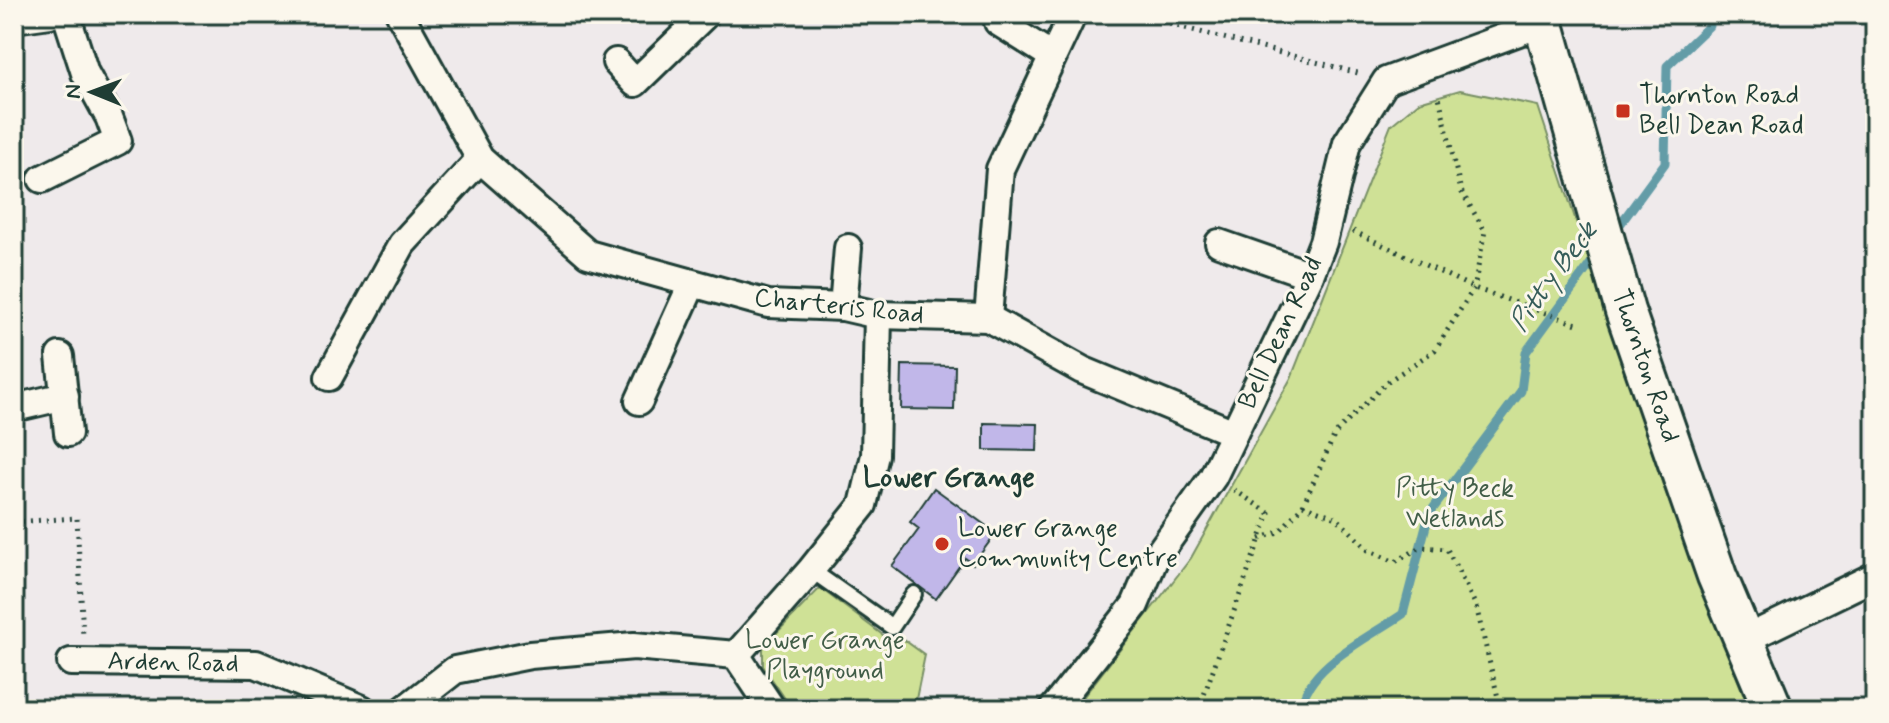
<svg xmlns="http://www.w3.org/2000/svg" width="1889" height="723" font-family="Mynerve,sans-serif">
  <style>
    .green { fill: #cfe196; stroke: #778f65; stroke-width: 2 }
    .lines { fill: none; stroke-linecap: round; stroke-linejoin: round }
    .stream { stroke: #639ca7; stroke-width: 9 }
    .building { fill: #c1b7e9; stroke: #1f3d34; stroke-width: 2 }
    .lane-casing { stroke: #1f3d34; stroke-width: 20 }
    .street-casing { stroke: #1f3d34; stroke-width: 32 }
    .secondary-casing { stroke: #1f3d34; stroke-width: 44 }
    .path { stroke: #1f3d34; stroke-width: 5; stroke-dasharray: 2 6; stroke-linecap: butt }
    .lane { stroke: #fbf7ec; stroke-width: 14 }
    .street { stroke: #fbf7ec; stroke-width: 26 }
    .secondary { stroke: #fbf7ec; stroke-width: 38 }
    .poi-dot { fill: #c8321e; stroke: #fbf7ec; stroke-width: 3 }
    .labels { text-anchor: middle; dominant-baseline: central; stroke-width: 6; stroke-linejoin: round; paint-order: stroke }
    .poi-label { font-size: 26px; fill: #1f3d34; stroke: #fbf7ec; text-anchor: start }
    .street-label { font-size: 26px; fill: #1f3d34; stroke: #fbf7ec }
    .park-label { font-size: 26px; fill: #425e48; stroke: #fbf7ec }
    .water-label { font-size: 28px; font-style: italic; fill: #365d5a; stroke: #fbf7ec }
    .neighbourhood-label { font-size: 28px; font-weight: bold; fill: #1f3d34; stroke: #fbf7ec }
  </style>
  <rect width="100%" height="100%" fill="#efeaeb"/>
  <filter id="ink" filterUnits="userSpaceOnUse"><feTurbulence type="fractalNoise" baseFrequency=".0125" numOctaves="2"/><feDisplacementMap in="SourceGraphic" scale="16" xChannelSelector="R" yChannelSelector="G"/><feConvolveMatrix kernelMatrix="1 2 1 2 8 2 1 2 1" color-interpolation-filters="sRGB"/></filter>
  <g filter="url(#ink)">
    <g class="green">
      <path d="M1460,90L1538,106L1664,488L1749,709H1074L1191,558L1291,378L1391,125L1419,102Z"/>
      <path d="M820,588L895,644L900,637L925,655L914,709H792L763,666V647Z"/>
    </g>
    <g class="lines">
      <g class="stream">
        <path d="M1613,234L1665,163L1667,66L1709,26V14"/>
        <path d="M1301,709C1306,666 1370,637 1403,614L1429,514L1521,391L1526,352L1597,255"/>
      </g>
    </g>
    <g class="building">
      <path d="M902,365L955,366L954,410L901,409Z"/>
      <path d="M984,423L1038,424L1037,451L984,450Z"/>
      <path d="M934,488L996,533L973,564L965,558L936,599L892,566L919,529L910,522Z"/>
    </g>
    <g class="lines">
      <defs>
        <path id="lane" d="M811,570L892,627L914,594"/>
        <g id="street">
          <path d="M400,14L480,159L588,254L768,304L843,307L878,315L988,318L1082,370L1234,433"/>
          <path d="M14,19L50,14"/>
          <path d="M998,22L1052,56"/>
          <path d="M616,62L635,83L706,14"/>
          <path d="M42,179L118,141L109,117L85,73L66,14"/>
          <path d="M1219,243L1310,275"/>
          <path d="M843,307L848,248"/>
          <path d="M988,318L1000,169L1073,14"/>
          <path d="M60,356L68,433"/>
          <path d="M329,377L402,244L480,159"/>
          <path d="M639,401L692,284"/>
          <path d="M14,408L65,396"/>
          <path d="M1746,639L1875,576"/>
          <path d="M736,655L811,570L863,505L875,455L878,315"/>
          <path d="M71,662L256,664L362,709"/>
          <path d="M405,709L455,670L530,655L634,646L736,655L772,709"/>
          <path d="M1053,709L1135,605L1154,560L1213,477L1310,275L1323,242L1347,143L1386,81L1543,23"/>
        </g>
        <path id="secondary" d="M1541,14L1625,311L1717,576L1773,709"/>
      </defs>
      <use href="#lane" class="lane-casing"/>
      <use href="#street" class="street-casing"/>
      <use href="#secondary" class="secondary-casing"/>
      <g class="path">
        <path d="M1131,14L1362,74"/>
        <path d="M1353,231L1474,288L1577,324"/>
        <path d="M1303,505L1335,434L1387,382L1435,350L1474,288L1485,231L1461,191L1439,97"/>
        <path d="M14,522L77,518L83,637"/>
        <path d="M1260,539L1280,531L1303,505L1337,518L1368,550L1395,562L1421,547L1447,549L1476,606L1500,706L1506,709"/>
        <path d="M1199,709L1269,513L1233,489"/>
      </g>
      <use href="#lane" class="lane"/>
      <use href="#street" class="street"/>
      <use href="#secondary" class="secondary"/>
    </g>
  </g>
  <g class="poi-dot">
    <rect x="1615" y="103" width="16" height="16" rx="4"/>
    <circle cx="942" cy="544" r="8"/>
  </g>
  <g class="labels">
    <g class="poi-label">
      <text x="1639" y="96">Thornton Road<tspan x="1639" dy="30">Bell Dean Road</tspan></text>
      <text x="958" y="529">Lower Grange<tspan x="958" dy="30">Community Centre</tspan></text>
    </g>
    <g class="street-label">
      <text transform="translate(839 307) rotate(6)">Charteris Road</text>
      <text transform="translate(1281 333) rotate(-65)">Bell Dean Road</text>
      <text transform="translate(1645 366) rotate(71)">Thornton Road</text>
      <text transform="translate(173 663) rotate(1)">Arden Road</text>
    </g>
    <g class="park-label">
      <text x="1455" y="489">Pitty Beck<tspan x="1455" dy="30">Wetlands</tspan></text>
      <text x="825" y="641">Lower Grange<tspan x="825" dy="30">Playground</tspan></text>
    </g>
    <g class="water-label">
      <text transform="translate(1554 277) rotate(-54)">Pitty Beck</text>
    </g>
    <g class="neighbourhood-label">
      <text x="949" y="478">Lower Grange</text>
    </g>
  </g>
  <rect width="1889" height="723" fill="none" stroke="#fbf7ec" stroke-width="48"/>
  <rect x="24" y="24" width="1841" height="675" fill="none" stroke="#1f3d34" stroke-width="3" filter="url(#ink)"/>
  <g transform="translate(92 92) rotate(271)" stroke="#fbf7ec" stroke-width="6" paint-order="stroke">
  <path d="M0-6L14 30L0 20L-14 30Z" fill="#1f3d34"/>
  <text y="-12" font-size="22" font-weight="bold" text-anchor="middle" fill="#1f3d34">N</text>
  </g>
</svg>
